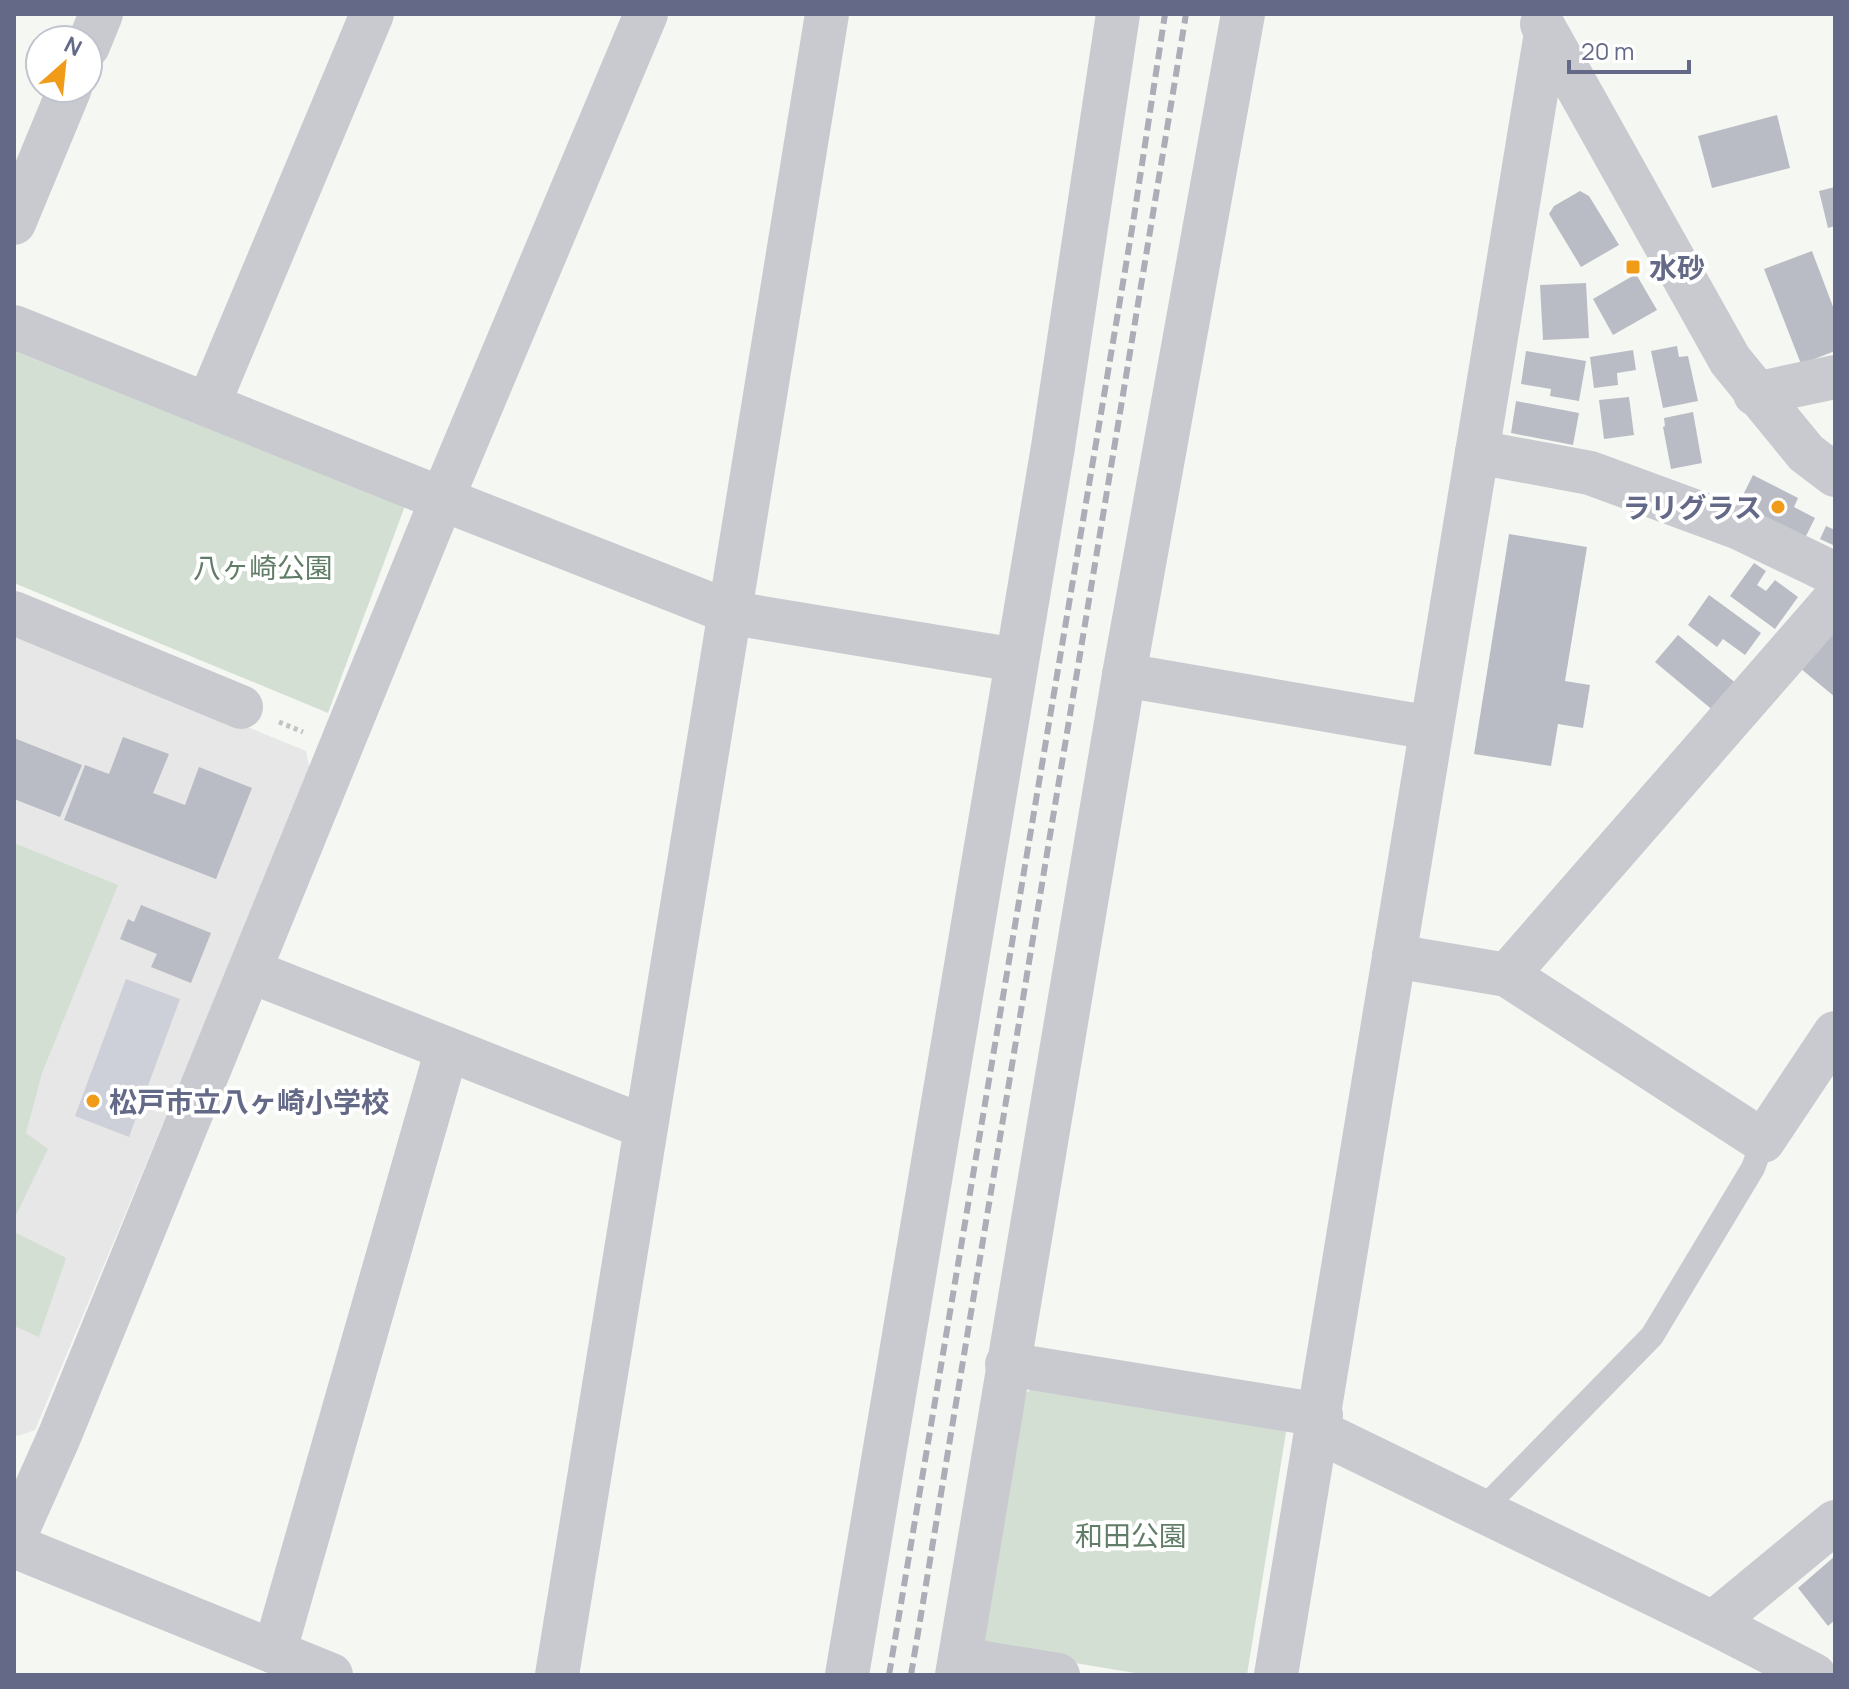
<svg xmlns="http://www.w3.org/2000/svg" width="1849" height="1689" font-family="Manrope,'Noto Sans JP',sans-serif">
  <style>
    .built { fill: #e6e7e6 }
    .green { fill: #d4dfd4 }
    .water { fill: #cdd0d8 }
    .building { fill: #b9bcc4 }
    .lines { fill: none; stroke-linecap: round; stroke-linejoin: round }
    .path { stroke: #c2c2c5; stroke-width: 5; stroke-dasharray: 4 4; stroke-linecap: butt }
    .service { stroke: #c9cacf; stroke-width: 24 }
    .minor { stroke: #c9cacf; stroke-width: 44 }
    .tertiary { stroke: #c9cacf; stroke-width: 44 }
    .rail { stroke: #acadb6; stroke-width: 6; stroke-dasharray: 12 6; stroke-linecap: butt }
    .poi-dot { fill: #f09c19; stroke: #fff; stroke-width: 3 }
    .labels { text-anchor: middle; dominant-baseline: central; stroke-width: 8; stroke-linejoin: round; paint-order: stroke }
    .poi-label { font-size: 28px; font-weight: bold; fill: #636986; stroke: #fff; text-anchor: start }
    .park-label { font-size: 28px; fill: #627d67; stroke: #fff }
  </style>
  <rect width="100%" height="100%" fill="#f5f7f3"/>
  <path class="built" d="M14,631L306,751L310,771L35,1430L18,1436L14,1434Z"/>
  <g class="green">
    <path d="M14,351L405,506L328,713L14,583Z"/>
    <path d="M14,843L118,885L42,1073L26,1133L48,1149L14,1219Z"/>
    <path d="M14,1232L66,1258L39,1337L14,1326Z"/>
    <path d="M1041,1382L1287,1426L1247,1675H1147L996,1650L977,1637L1018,1399Z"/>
  </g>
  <path class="water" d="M126,979L180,999L129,1137L75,1116Z"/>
  <g class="building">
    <path d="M1777,115L1790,168L1712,188L1698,136Z"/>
    <path d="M1835,187V226L1828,228L1819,191Z"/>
    <path d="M1580,191L1589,196L1619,245L1581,267L1549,214L1554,206Z"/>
    <path d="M1812,251L1835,312V351L1801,364L1764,269Z"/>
    <path d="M1636,274L1657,310L1613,335L1593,299Z"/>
    <path d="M1586,283L1589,338L1543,340L1540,285Z"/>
    <path d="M1677,346L1679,357L1688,356L1698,401L1663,408L1651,351Z"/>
    <path d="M1633,350L1636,370L1617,373L1618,385L1594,388L1590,357Z"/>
    <path d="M1526,351L1586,361L1579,401L1550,396L1551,389L1521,384Z"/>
    <path d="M1629,397L1634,435L1604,439L1599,400Z"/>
    <path d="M1516,401L1579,413L1573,445L1511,433Z"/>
    <path d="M1693,412L1702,463L1671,469L1663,427L1665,426L1664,418Z"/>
    <path d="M1753,475L1798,498L1794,507L1815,518L1805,538L1738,505Z"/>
    <path d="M1826,526L1835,530V546L1820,539Z"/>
    <path d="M1509,534L1587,547L1565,681L1590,685L1583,728L1558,724L1551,766L1474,754Z"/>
    <path d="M1754,563L1766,571L1757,585L1766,591L1775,580L1798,597L1775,629L1730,596Z"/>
    <path d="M1709,595L1761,633L1745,655L1723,639L1717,647L1688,625Z"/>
    <path d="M1835,628V697L1800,668Z"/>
    <path d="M1678,635L1738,685L1715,712L1655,662Z"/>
    <path d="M123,737L169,754L153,793L185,805L199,767L252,788L216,879L64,820L85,765L109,774Z"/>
    <path d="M14,738L82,765L60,817L14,799Z"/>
    <path d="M141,905L211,933L191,983L151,967L157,954L120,939L128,919L134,922Z"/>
    <path d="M1835,1556V1620L1828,1626L1798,1588Z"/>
  </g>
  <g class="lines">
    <path class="path" d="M279,722L303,732"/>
    <path class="service" d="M1482,1510L1652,1336L1753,1168L1763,1141"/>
    <g class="minor">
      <path d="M646,14L442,499L732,613L1016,660"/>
      <path d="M1243,14L1124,675L1431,728"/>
      <path d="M88,46L101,14"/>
      <path d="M14,223L70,88"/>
      <path d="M14,327L442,499L59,1437L14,1538"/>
      <path d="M1755,394L1835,377"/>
      <path d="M208,405L372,14"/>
      <path d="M1477,452L1590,473L1737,527L1835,574"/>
      <path d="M14,613L241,707"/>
      <path d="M1394,956L1507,975L1835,599"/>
      <path d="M250,971L645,1127"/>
      <path d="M1507,975L1763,1141L1835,1033"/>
      <path d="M1007,1364L1321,1415"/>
      <path d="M1318,1431L1713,1623L1814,1675"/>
      <path d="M14,1546L331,1675"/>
      <path d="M1713,1623L1835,1522"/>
      <path d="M275,1650L447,1049"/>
      <path d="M960,1659L1058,1675"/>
      <path d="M557,1675C646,1121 740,568 827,14"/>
      <path d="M847,1675L1053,447L1118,14"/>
      <path d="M957,1675L1124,675"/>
    </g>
    <g class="tertiary">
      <path d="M1542,24L1730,360L1806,453L1835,475"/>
      <path d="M1276,1675L1546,33"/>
    </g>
    <g class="rail">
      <path d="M889,1675L1133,223L1165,14"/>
      <path d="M911,1675L1186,14"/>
    </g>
  </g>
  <g class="poi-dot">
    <rect x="1625" y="259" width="16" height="16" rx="4"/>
    <circle cx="1778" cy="507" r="8"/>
    <circle cx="93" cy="1101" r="8"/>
  </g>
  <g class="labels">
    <g class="poi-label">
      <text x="1649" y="267">水砂</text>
      <text x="1762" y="507" text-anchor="end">ラリグラス</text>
      <text x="109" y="1101">松戸市立八ヶ崎小学校</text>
    </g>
    <g class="park-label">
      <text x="263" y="567">八ヶ崎公園</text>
      <text x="1131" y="1535">和田公園</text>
    </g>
  </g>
  <rect width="1849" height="1689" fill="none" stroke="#636986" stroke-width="32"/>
  <g transform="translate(64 64) rotate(27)"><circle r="38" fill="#ffffff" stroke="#c1c3cf" stroke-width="2"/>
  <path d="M0-6L14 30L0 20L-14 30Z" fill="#f09c19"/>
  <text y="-12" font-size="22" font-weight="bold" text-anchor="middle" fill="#636986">N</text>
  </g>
  <path d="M1569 60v12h120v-12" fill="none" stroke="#636986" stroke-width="4"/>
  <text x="1581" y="60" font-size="24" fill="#636986" stroke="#ffffff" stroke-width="6" paint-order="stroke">20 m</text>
</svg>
